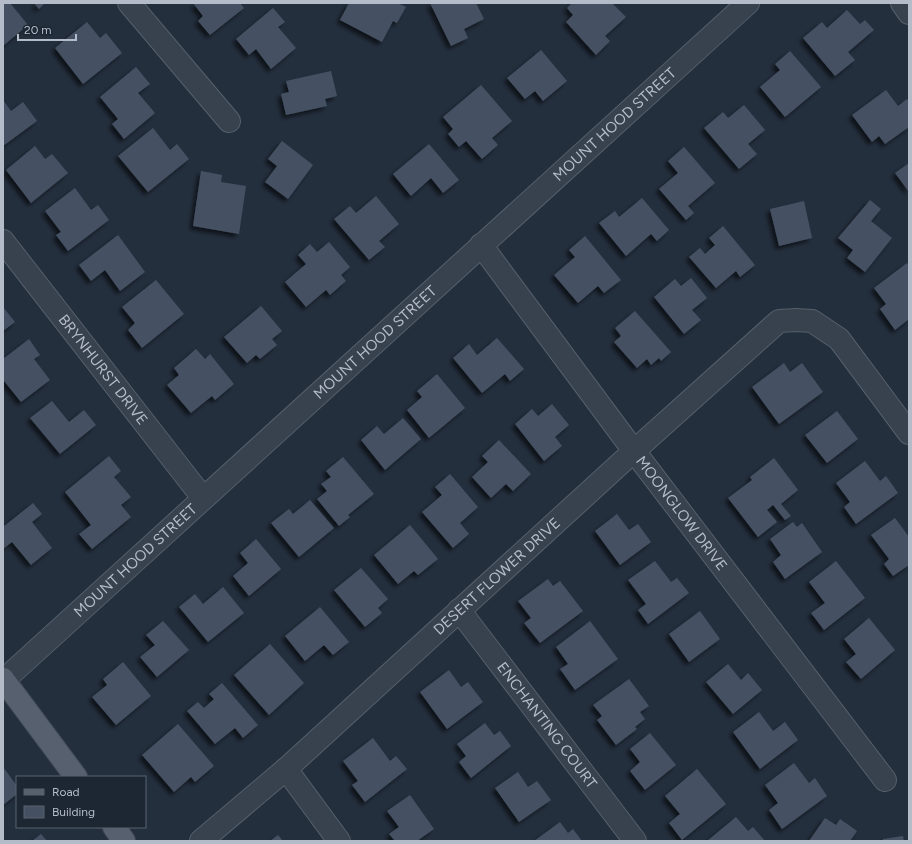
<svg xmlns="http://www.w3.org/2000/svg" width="912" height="844" font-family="Figtree,sans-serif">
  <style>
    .building { fill: #455162; filter: url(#shadow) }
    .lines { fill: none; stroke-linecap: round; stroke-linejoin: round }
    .minor-casing { stroke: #565f6c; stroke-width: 24 }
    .major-casing { stroke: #414a57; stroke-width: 24 }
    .minor { stroke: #38414e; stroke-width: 22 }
    .major { stroke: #56606e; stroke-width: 22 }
    .labels { text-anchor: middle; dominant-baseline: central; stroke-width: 4; stroke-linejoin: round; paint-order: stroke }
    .street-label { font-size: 15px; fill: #b4bcc9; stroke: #1d2633 }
  </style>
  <defs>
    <filter id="shadow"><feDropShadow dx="-3.5" dy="3.5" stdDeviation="2" flood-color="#0009"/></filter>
  </defs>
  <rect width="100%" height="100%" fill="#242f3e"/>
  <g class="building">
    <path d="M3,3H10L28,25L3,46Z"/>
    <path d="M34,3H45L39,9Z"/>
    <path d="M193,3H240L244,8L210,35L198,21L203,16Z"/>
    <path d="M349,3H398L406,7L397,23L393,21L382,42L340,20Z"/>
    <path d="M430,3H476L484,19L464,29L468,38L451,46Z"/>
    <path d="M572,3H612L626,17L605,36L610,41L596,55L566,22L573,15L567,8Z"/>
    <path d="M273,8L285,22L278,27L296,48L271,69L256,49L249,55L236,39Z"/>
    <path d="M847,10L860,24L865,20L874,30L848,52L855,60L835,76L803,38L822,22L827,28Z"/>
    <path d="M87,22L100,38L106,33L122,53L83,84L55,48Z"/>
    <path d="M541,50L567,81L543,101L535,91L525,99L507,78Z"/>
    <path d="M790,51L821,87L785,117L760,87L780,70L775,64Z"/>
    <path d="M136,67L150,84L138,93L155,113L124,139L112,124L118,119L100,97Z"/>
    <path d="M331,71L337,96L325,99L327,106L286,115L281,94L289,92L286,81Z"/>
    <path d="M481,85L512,121L492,138L498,145L482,159L466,141L459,147L448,134L453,129L443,117Z"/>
    <path d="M886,90L898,106L907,99L909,102V127L885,144L879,136L872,142L852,115Z"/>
    <path d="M3,100L11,111L23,102L37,121L3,146Z"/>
    <path d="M744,105L765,130L748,144L757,154L739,169L704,128L723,112L728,118Z"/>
    <path d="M153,128L170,150L177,144L189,159L148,192L118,156Z"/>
    <path d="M282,141L313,165L288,199L265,182L277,166L268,159Z"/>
    <path d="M429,144L459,180L443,193L431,178L411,196L393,174Z"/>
    <path d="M35,146L45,159L52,154L68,173L31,203L6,170Z"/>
    <path d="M684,147L715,183L688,206L694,213L686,220L659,189L678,173L668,161Z"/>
    <path d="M909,163V192L895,173Z"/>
    <path d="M201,171L222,175L221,182L246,186L239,234L193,226Z"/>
    <path d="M75,188L91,210L98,205L109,220L68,251L56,235L61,232L45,211Z"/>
    <path d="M376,196L399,224L379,241L385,247L369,260L334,219L350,206L356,213Z"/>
    <path d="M642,198L669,230L657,241L651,234L626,256L599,223L615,211L619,217Z"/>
    <path d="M870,200L881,209L871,221L892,238L865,272L847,258L853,250L838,238Z"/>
    <path d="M804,201L812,238L779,246L770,209Z"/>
    <path d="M723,226L755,265L740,277L736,271L716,288L689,257L700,248L705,254L715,245L709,238Z"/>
    <path d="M118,235L145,272L120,291L105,270L91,281L79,265Z"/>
    <path d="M585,236L621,280L604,293L598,286L578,303L554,275L575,257L569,250Z"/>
    <path d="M329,242L350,267L341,275L346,281L330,295L326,290L306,307L285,282L306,264L298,255L310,244L317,252Z"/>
    <path d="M907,263L909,267V319L895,330L880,309L886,304L874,288Z"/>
    <path d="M691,278L707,298L692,310L701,320L684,334L654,297L675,279L681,286Z"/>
    <path d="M156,280L184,314L142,348L128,330L135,323L122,307Z"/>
    <path d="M261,306L282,331L272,339L277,345L260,359L256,355L247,363L224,337Z"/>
    <path d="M3,307L15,322L3,331Z"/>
    <path d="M635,311L671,352L661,361L659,358L651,365L647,359L637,368L614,342L621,336L615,328Z"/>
    <path d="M497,338L524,369L510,381L505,374L482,393L453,358L469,344L477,355Z"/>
    <path d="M29,339L40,355L34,359L50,380L21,402L4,381L3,382V359Z"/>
    <path d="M196,349L205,359L210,354L234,384L215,400L212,396L191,413L167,385L179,375L174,368Z"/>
    <path d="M784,363L790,372L802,363L823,392L779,424L752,387Z"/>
    <path d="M437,374L465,408L429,438L407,410L422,397L417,391Z"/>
    <path d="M52,401L69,422L84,410L96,425L60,454L30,418Z"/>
    <path d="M552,404L569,425L555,437L562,446L544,461L515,424L532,409L538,416Z"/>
    <path d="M837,411L858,439L827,463L805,435Z"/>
    <path d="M403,418L421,439L385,470L361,440L377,426L384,434Z"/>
    <path d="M499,440L531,474L513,491L506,484L491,498L472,477L488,462L482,456Z"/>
    <path d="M109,456L121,471L114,477L131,497L121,505L131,517L92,549L79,534L91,525L65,492Z"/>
    <path d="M343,457L374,494L348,515L350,517L339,526L317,499L327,491L321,484L331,477L326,471Z"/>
    <path d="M774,458L798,490L781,504L791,516L785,520L773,505L767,510L777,522L758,537L728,498L752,480L750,477Z"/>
    <path d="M865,461L880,481L886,476L898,493L856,524L844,507L850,502L836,483Z"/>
    <path d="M450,474L478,507L460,523L469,534L453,548L422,512L442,495L435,487Z"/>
    <path d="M310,500L334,528L299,557L271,523L289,509L293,514Z"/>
    <path d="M33,503L42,514L32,522L52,548L31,565L12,542L3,549V527Z"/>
    <path d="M617,514L629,530L638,524L651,542L620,565L595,531Z"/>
    <path d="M895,518L909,537V565L893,576L884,564L889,559L871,535Z"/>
    <path d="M793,522L797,527L802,523L822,552L785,579L773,562L781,555L770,539Z"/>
    <path d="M410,525L438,559L418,575L414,571L398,584L374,555Z"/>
    <path d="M256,539L281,569L249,596L233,576L248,563L240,553Z"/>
    <path d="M655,561L671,582L677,578L689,593L648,624L638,610L646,604L628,580Z"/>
    <path d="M836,561L865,598L824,630L811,613L825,603L809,582Z"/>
    <path d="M361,568L388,599L378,608L382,613L365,627L334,590Z"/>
    <path d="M548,579L553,586L560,581L583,611L540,643L524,623L531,618L518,601Z"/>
    <path d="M223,587L244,613L208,642L179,607L195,594L203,604Z"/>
    <path d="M320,607L349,642L333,655L324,645L305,661L285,636Z"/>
    <path d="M700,611L720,639L689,662L669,634Z"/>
    <path d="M869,618L895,650L861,679L846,662L856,654L844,639Z"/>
    <path d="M163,621L189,650L157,677L140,657L155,645L146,635Z"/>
    <path d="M590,621L618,659L575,690L560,669L568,664L556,647Z"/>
    <path d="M270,644L304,683L269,715L234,675Z"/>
    <path d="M123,662L151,696L116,725L92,697L107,685L103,679Z"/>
    <path d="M728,664L741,680L748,673L762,690L733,714L706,682Z"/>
    <path d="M449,670L461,687L468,682L483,702L447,729L420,692Z"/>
    <path d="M629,679L649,706L640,712L645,719L635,727L637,729L616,745L597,720L602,716L593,705Z"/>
    <path d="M222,683L258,725L243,738L235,728L215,744L187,711L198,702L204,708L214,699L209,694Z"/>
    <path d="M759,712L773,731L785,722L798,740L760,769L733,732Z"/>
    <path d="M485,723L494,735L500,731L511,746L471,778L459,762L466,756L457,744Z"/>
    <path d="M178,724L214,766L195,782L191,777L174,792L142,755Z"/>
    <path d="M650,733L676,765L645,790L630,771L640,762L630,749Z"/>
    <path d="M373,738L390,761L396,756L407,769L365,802L352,785L358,781L343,761Z"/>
    <path d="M794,763L809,783L815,778L827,796L782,829L769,810L778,803L765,785Z"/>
    <path d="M3,767L17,786V794L3,805Z"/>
    <path d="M697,769L726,804L682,840L669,823L680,814L665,796Z"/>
    <path d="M518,772L528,787L537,781L551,800L519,822L495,788Z"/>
    <path d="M410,795L434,829L417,841H395L389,834L399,827L387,811Z"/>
    <path d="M736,817L748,831L753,827L765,841H707Z"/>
    <path d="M825,818L836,825L840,819L857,831L850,841H809Z"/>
    <path d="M560,822L568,833L573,829L582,841H534Z"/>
    <path d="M41,834L47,841H32Z"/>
    <path d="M278,835L283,841H270Z"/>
    <path d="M903,836L904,841H883V839Z"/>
  </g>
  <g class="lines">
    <defs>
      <g id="minor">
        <path d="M129,3L229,121"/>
        <path d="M902,3L909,13"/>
        <path id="s1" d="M3,241L203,498"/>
        <path id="s2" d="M481,245L634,451L885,780"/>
        <path id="s3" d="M459,610L635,841"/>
        <path id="s4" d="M3,681L748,3"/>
        <path d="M286,769L339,841"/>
        <path id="s5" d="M201,841L286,769L634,451L779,321L796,320L812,321L839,339L909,433"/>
      </g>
      <g id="major">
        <path d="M3,679L76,777"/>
        <path d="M114,827L124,841"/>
      </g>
    </defs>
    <use href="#minor" class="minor-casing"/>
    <use href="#major" class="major-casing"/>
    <use href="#minor" class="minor"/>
    <use href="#major" class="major"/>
  </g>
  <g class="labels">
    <g class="street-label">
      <text stroke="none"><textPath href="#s4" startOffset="827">MOUNT HOOD STREET</textPath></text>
      <text stroke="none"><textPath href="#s4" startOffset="503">MOUNT HOOD STREET</textPath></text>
      <text stroke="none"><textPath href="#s1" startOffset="163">BRYNHURST DRIVE</textPath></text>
      <text stroke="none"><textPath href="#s2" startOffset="335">MOONGLOW DRIVE</textPath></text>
      <text stroke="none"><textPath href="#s4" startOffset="179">MOUNT HOOD STREET</textPath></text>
      <text stroke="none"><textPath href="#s5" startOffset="397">DESERT FLOWER DRIVE</textPath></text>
      <text stroke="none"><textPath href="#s3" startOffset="145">ENCHANTING COURT</textPath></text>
    </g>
  </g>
  <rect width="912" height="844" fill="none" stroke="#b4bcc9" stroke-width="8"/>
  <rect x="16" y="776" width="130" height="52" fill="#1d2633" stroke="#59626f"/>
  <rect x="24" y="789" width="20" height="6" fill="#56606e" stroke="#59626f"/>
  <text x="52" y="796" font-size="12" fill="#b4bcc9">Road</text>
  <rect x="24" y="806" width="20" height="12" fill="#455162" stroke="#59626f"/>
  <text x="52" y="816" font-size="12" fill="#b4bcc9">Building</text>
  <path d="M18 34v6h58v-6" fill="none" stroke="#b4bcc9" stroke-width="2"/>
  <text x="24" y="34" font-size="12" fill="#b4bcc9" stroke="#1d2633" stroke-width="3" paint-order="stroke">20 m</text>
</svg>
